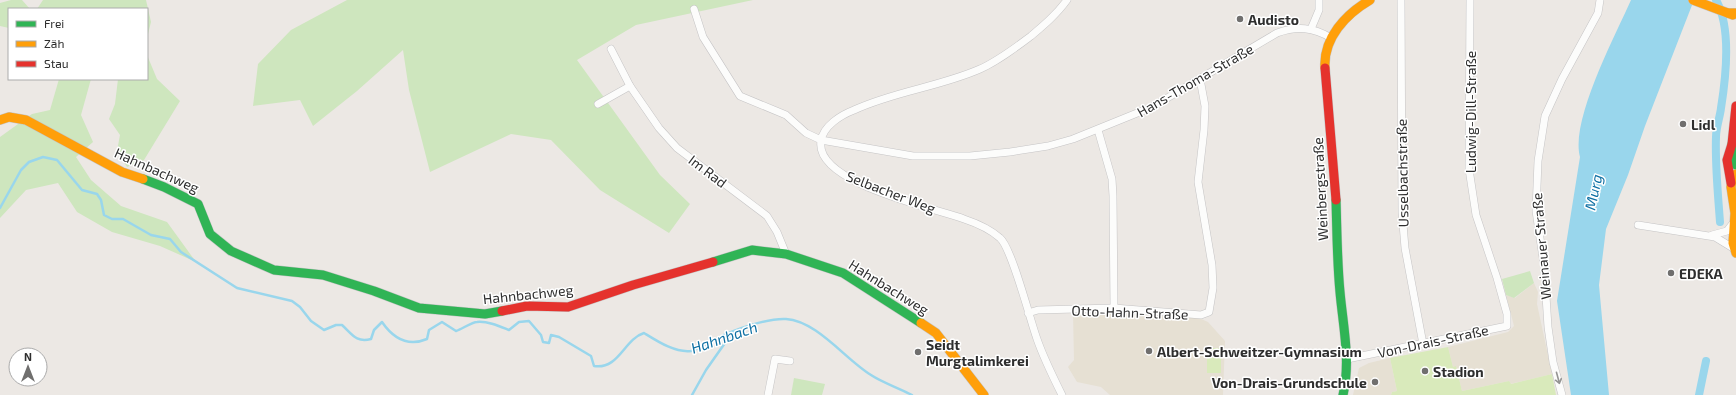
<svg xmlns="http://www.w3.org/2000/svg" width="1736" height="395" font-family="'Exo 2',sans-serif">
  <style>
    .education { fill: #e6e0d3 }
    .green { fill: #cee6be }
    .pitch { fill: #d9eabb }
    .water { fill: #99d6ec }
    .lines { fill: none; stroke-linecap: round; stroke-linejoin: round }
    .stream { stroke: #99d6ec; stroke-width: 2.5 }
    .canal { stroke: #99d6ec; stroke-width: 8 }
    .street-casing { stroke: #c5c4c5; stroke-width: 8 }
    .fast-casing { stroke: #c5c4c5; stroke-width: 10 }
    .slow-casing { stroke: #c5c4c5; stroke-width: 10 }
    .jam-casing { stroke: #c5c4c5; stroke-width: 10 }
    .street { stroke: #fcfcfb; stroke-width: 7 }
    .fast { stroke: #30b455; stroke-width: 9 }
    .slow { stroke: #ff9f0a; stroke-width: 9 }
    .jam { stroke: #e5322d; stroke-width: 9 }
    .oneway { stroke: #959594 }
    .poi-dot { fill: #706f6e; stroke: #fff; stroke-width: 1.5 }
    .labels { text-anchor: middle; dominant-baseline: central; stroke-width: 3; stroke-linejoin: round; paint-order: stroke }
    .poi-label { font-size: 14px; font-weight: bold; fill: #2e2e2e; stroke: #fff; text-anchor: start }
    .street-label { font-size: 14px; fill: #2e2e2e; stroke: #fff }
    .water-label { font-size: 15px; font-style: italic; fill: #0d6fa3; stroke: #fff }
  </style>
  <rect width="100%" height="100%" fill="#ece8e4"/>
  <g class="education">
    <path d="M1534,283L1538,292L1537,304L1552,374L1510,384L1509,381L1462,391L1456,367H1453L1448,347L1508,332L1514,326L1506,295L1515,298Z"/>
    <path d="M1112,311L1199,318L1208,322L1225,341L1223,395H1110L1101,387L1077,382L1068,367L1074,360L1073,314Z"/>
    <path d="M1390,358L1397,391L1392,392L1391,395H1353L1359,368L1369,363Z"/>
  </g>
  <g class="green">
    <path d="M11,0H22L30,9H9V28L0,26V3Z"/>
    <path d="M43,0H146L151,22L147,38V9H37Z"/>
    <path d="M347,0H753L636,25L577,60L660,175L690,204L669,233L600,190L551,140L511,134L430,172L409,90L403,50L357,91L313,126L300,100L253,106L258,64L291,30Z"/>
    <path d="M147,55L157,79L180,101L144,160L127,167L117,151L120,135L109,119L115,104L118,79H147Z"/>
    <path d="M59,79H91L81,115L93,142L76,157L91,180L121,206L167,222L196,262L160,246L112,232L77,212L58,183L26,190L0,218V137L32,114L50,110Z"/>
    <path d="M1530,271L1534,283L1514,298L1506,295L1502,279Z"/>
    <path d="M794,378L825,384L822,395H791Z"/>
  </g>
  <g class="pitch">
    <path d="M1448,347L1453,367L1456,366L1462,391L1509,381L1511,384L1552,374L1556,395H1391L1392,392L1397,391L1390,358Z"/>
    <rect x="1207" y="348" width="14" height="25"/>
  </g>
  <path class="water" d="M1631,0H1694L1645,126L1628,175L1606,229L1599,285L1609,395H1571L1557,301L1580,157C1570,121 1615,36 1631,0Z"/>
  <g class="lines">
    <g class="stream">
      <path d="M0,208L21,170L29,162L43,157L57,160L82,190L97,194L101,200L104,215L112,219H123L151,235L170,239L181,252L237,288L292,301L300,307L311,321L324,330L336,325H342C352,334 356,343 371,339L374,330L382,322C393,338 408,347 427,339L429,330L442,322L456,331C462,329 472,322 477,322C488,321 499,326 509,330L519,322L529,321L541,335L543,342L549,343L551,335L559,337L591,356L594,366C619,370 624,339 644,333C657,341 675,353 691,351C699,349 709,342 716,339C733,330 767,318 786,319C817,321 845,359 871,375C883,383 899,388 912,395"/>
      <path d="M692,395L706,370L732,333"/>
    </g>
    <g class="canal">
      <path d="M1716,0C1732,28 1726,77 1721,108C1720,117 1716,127 1716,137C1715,166 1718,194 1720,222"/>
      <path d="M1699,395L1706,361"/>
    </g>
    <defs>
      <g id="street">
        <path d="M1401,0L1402,212L1405,248L1423,344"/>
        <path d="M694,9L703,37L740,96L786,115L806,133L821,140L913,156H970L1010,152L1048,146L1073,139L1152,107L1277,33C1297,26 1313,27 1331,38"/>
        <path d="M1311,29L1319,10V0"/>
        <path d="M611,49L630,86L659,128L677,148L767,216L777,232L786,254"/>
        <path d="M598,104L630,86"/>
        <path d="M1098,130L1112,179L1113,196L1114,308"/>
        <path d="M1638,225L1715,237L1733,248"/>
        <path d="M1712,235L1727,231L1734,222"/>
        <path d="M1028,313L1038,310L1114,308L1201,315L1209,312L1213,288L1212,265L1198,182L1204,130L1205,106L1200,79"/>
        <path d="M1347,359L1507,326V314L1497,278L1476,215L1469,169L1470,0"/>
        <path d="M768,395L775,359L790,361"/>
        <path d="M1062,395C1053,377 1044,359 1037,339C1030,320 1012,248 1000,238C991,230 976,223 964,219C934,208 814,183 821,141C823,126 841,115 854,110C895,91 939,87 980,69C998,61 1015,48 1031,36C1044,25 1057,14 1067,0"/>
        <path d="M1562,395L1553,362L1548,327L1544,265L1536,211L1538,161L1545,116L1562,79L1598,13L1600,0"/>
      </g>
      <g id="fast">
        <path d="M1732,144L1736,165"/>
        <path d="M143,179L164,187L198,204L210,234L231,251L274,270L323,275L374,291L419,308L485,314L502,311"/>
        <path d="M1336,200C1337,231 1337,261 1340,292C1343,326 1351,361 1343,395"/>
        <path d="M713,262L752,250L786,254L843,273L921,323"/>
      </g>
      <g id="slow">
        <path d="M1693,0L1733,15"/>
        <path d="M1728,13H1736"/>
        <path d="M1325,68C1323,38 1346,14 1370,0"/>
        <path d="M0,120L9,117L26,120L122,172L143,179"/>
        <path d="M1736,174L1732,180L1731,187L1735,213L1733,243L1736,253"/>
        <path d="M921,323L936,333L984,395"/>
      </g>
      <g id="jam">
        <path d="M1325,68L1336,200"/>
        <path d="M1731,183L1727,160L1732,144L1736,106"/>
        <path d="M502,311L527,306L568,307L633,285L713,262"/>
      </g>
    </defs>
    <use href="#street" class="street-casing"/>
    <use href="#fast" class="fast-casing"/>
    <use href="#slow" class="slow-casing"/>
    <use href="#jam" class="jam-casing"/>
    <use href="#street" class="street"/>
    <use href="#fast" class="fast"/>
    <use href="#slow" class="slow"/>
    <use href="#jam" class="jam"/>
  </g>
  <defs><path id="oneway-shaft" d="M-6 0H5M1.5-3L5.5 0L1.5 3" fill="none" stroke-width="1.6" stroke-linecap="round" stroke-linejoin="round"/></defs>
  <use class="oneway" href="#oneway-shaft" transform="translate(1558 378) rotate(75)"/>
  <g class="poi-dot">
    <circle cx="1240" cy="19" r="4"/>
    <circle cx="1683" cy="124" r="4"/>
    <circle cx="1671" cy="273" r="4"/>
    <circle cx="1149" cy="351" r="4"/>
    <circle cx="918" cy="352" r="4"/>
    <circle cx="1425" cy="371" r="4"/>
    <circle cx="1375" cy="382" r="4"/>
  </g>
  <g class="labels">
    <g class="poi-label">
      <text x="1248" y="19">Audisto</text>
      <text x="1691" y="124">Lidl</text>
      <text x="1679" y="273">EDEKA</text>
      <text x="926" y="344">Seidt<tspan x="926" dy="16">Murgtalimkerei</tspan></text>
      <text x="1157" y="351">Albert-Schweitzer-Gymnasium</text>
      <text x="1433" y="371">Stadion</text>
      <text x="1367" y="382" text-anchor="end">Von-Drais-Grundschule</text>
    </g>
    <g class="street-label">
      <text transform="translate(1195 80) rotate(-30)">Hans-Thoma-Straße</text>
      <text transform="translate(1470 112) rotate(-90)">Ludwig-Dill-Straße</text>
      <text transform="translate(157 170) rotate(24)">Hahnbachweg</text>
      <text transform="translate(708 171) rotate(37)">Im Rad</text>
      <text transform="translate(1402 173) rotate(-91)">Usselbachstraße</text>
      <text transform="translate(1320 189) rotate(-93)">Weinbergstraße</text>
      <text transform="translate(891 192) rotate(21)">Selbacher Weg</text>
      <text transform="translate(1541 246) rotate(-95)">Weinauer Straße</text>
      <text transform="translate(889 287) rotate(32)">Hahnbachweg</text>
      <text transform="translate(528 294) rotate(-6)">Hahnbachweg</text>
      <text transform="translate(1130 312) rotate(2)">Otto-Hahn-Straße</text>
      <text transform="translate(1433 341) rotate(-12)">Von-Drais-Straße</text>
    </g>
    <g class="water-label">
      <text transform="translate(1593 192) rotate(-78)">Murg</text>
      <text transform="translate(724 337) rotate(-19)">Hahnbach</text>
    </g>
  </g>
  <rect x="8" y="8" width="140" height="72" fill="#ffffff" stroke="#ababab"/>
  <rect x="16" y="21" width="20" height="6" fill="#30b455" stroke="#ababab"/>
  <text x="44" y="28" font-size="12" fill="#2e2e2e">Frei</text>
  <rect x="16" y="41" width="20" height="6" fill="#ff9f0a" stroke="#ababab"/>
  <text x="44" y="48" font-size="12" fill="#2e2e2e">Zäh</text>
  <rect x="16" y="61" width="20" height="6" fill="#e5322d" stroke="#ababab"/>
  <text x="44" y="68" font-size="12" fill="#2e2e2e">Stau</text>
  <g transform="translate(28 367)"><circle r="19" fill="#ffffff" stroke="#ababab"/>
  <path d="M0-3L7 15L0 10L-7 15Z" fill="#706f6e"/>
  <text y="-6" font-size="11" font-weight="bold" text-anchor="middle" fill="#2e2e2e">N</text>
  </g>
</svg>
